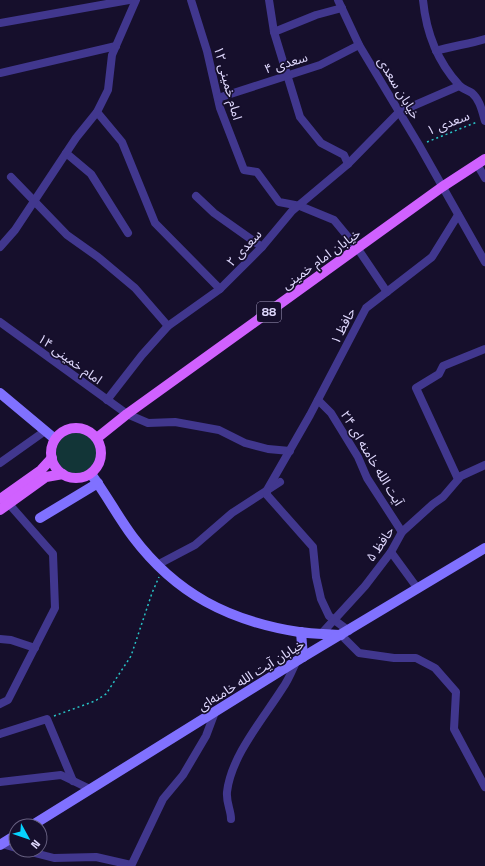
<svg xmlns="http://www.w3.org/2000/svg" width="485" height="866" font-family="'Space Grotesk','Noto Sans Arabic',sans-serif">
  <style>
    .green { fill: #123537 }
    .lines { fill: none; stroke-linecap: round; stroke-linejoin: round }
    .path { stroke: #28c3c6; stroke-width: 1.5; stroke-dasharray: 2 3; stroke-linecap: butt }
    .street { stroke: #41378e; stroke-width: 8 }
    .secondary { stroke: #8071ff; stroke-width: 10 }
    .primary { stroke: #d061ff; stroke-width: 10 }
    .labels { text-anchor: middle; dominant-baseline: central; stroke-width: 3.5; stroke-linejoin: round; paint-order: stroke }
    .shield { fill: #160f2c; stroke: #a49dc0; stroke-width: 1 }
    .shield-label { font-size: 12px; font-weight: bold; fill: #e1daff }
    .street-label { font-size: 13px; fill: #e1daff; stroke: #160f2c }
  </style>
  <rect width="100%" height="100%" fill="#160f2c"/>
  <circle class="green" cx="77" cy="453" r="21"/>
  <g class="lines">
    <g class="path">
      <path d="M427,142L477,122"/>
      <path d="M54,716L95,701L106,694L131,656L152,593L159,577"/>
    </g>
    <g class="street">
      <path d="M191,0L207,51L220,108L244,170L257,172L279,202L300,206L334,220L358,249L387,292"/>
      <path d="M269,0L274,32L300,117L321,143L344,155L348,164"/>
      <path d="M338,0L359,45L419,145L485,262"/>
      <path d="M423,0C426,31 437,61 459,85C462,89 468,90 472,93C480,100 482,111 485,121"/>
      <path d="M0,23L129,0"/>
      <path d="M274,32L316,15L342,8"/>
      <path d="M436,51C452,46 469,44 485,39"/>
      <path d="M0,73L116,46"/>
      <path d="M218,98L320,65L359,45"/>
      <path d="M97,112L122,142L155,223L220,289"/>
      <path d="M66,153L91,174L128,233"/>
      <path d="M477,164L485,178"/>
      <path d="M11,177L67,235L98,257L135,288L168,326"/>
      <path d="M196,196L214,213L262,247"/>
      <path d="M0,247L15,230L76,138L97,112L108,90L112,55L136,0"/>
      <path d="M0,322L127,414L148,423L175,422L219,430L245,443L268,449L290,451"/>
      <path d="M107,400L142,355L168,326L220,289L262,247L292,211L348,164L399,112L459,86"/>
      <path d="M318,400L331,413L358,457L367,478L402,532"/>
      <path d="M0,463L45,431"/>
      <path d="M458,479L416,388L439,374L443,366L485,349"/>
      <path d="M391,552L418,589"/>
      <path d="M157,565L195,545L232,513L280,482"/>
      <path d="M349,631L329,616L321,599L316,577L313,547L267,495V490L310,415L366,308L432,257L458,215"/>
      <path d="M322,633L365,586L391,552L402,532L433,504L443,497L461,476L485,465"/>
      <path d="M341,635L359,653L394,658H416L435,668L456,692L454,729L485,787"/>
      <path d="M0,639L11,640L35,648"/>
      <path d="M0,704L8,700L55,608L53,554L9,504"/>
      <path d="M0,734L47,719L73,781"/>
      <path d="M0,782L61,775L90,789"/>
      <path d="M231,819C231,810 226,803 227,792C231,756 263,719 282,689C288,681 292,671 296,662"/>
      <path d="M2,844L16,848"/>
      <path d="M23,850L54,858L96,857L131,865"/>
      <path d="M131,866L163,799L183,775L206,736L215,712"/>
    </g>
    <g class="secondary">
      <path d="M0,393L55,439"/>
      <path d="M91,474C106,494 118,517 133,537C176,594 229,621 299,632C313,634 327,634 341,635"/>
      <path d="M40,518L98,483"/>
      <path d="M301,632L303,657"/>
      <path d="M31,826L303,657L485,548"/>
      <path d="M0,845L16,835"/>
    </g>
    <g class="primary">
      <circle cx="76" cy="453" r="25"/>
      <path d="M97,438L127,414L442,187L485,159"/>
      <path d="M0,499L41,470L52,458"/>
      <path d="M0,510L46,477L63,474"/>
    </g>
  </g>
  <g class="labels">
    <rect class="shield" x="257" y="302" width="24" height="20" rx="3"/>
    <g class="shield-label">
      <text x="269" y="312">88</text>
    </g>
    <g class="street-label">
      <text transform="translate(286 63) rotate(-17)">سعدی ۴</text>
      <text transform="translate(228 83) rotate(75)">امام خمینی ۱۲</text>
      <text transform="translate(399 88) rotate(59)">خیابان سعدی</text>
      <text transform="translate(448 123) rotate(-21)">سعدی ۱</text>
      <text transform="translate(244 248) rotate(-47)">سعدی ۲</text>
      <text transform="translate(321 259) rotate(-36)">خیابان امام خمینی</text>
      <text transform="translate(343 326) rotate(-63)">حافظ ۱</text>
      <text transform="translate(70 359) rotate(36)">امام خمینی ۱۴</text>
      <text transform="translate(372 458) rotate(59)">آیت الله خامنه ای ۲۴</text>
      <text transform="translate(380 544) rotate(-56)">حافظ ۵</text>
      <text transform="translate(251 675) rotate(-32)">خیابان آیت الله خامنه‌ای</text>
    </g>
  </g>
  <g transform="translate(28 838) rotate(130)"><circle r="19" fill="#160f2c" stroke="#676080"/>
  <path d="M0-3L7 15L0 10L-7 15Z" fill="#06d3ff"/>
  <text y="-6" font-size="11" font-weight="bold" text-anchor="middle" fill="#e1daff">N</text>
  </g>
</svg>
